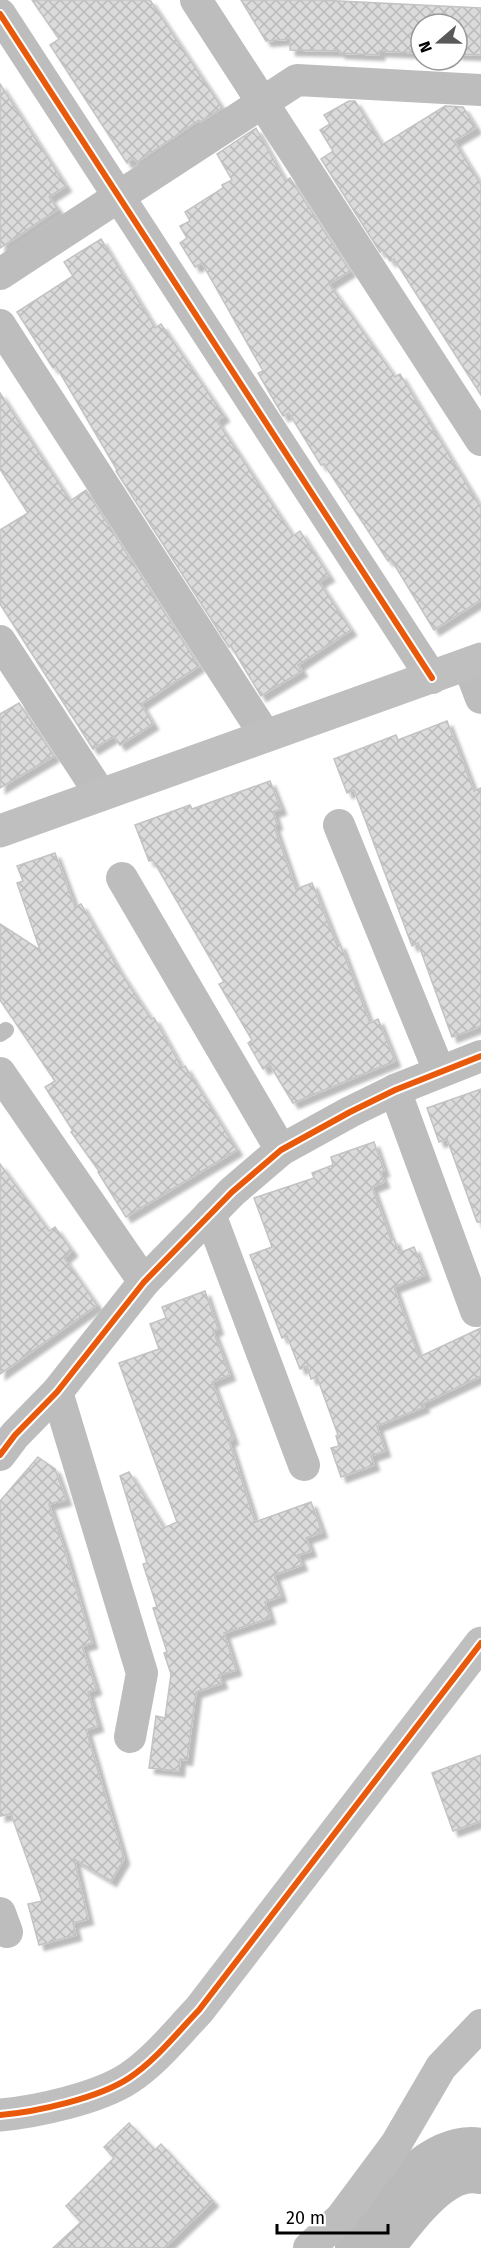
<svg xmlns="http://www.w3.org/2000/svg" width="481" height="2248" font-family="'Fira Sans',sans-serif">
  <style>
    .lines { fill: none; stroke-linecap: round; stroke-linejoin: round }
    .river { stroke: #bababa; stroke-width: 66 }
    .building { fill: url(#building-cross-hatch); stroke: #c3c3c3; stroke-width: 1.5; filter: url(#shadow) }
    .lane { stroke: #bdbdbd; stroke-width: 16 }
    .street { stroke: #bdbdbd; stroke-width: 32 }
    .secondary { stroke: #bfbfbf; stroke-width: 33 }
    .cycleway-casing { stroke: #fff; stroke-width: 10 }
    .cycleway { stroke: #e8590c; stroke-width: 6 }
  </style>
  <defs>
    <pattern id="building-cross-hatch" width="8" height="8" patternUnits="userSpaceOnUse" patternTransform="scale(1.5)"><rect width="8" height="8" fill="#dbdbdb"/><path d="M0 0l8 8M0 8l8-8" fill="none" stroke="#bababa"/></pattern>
    <filter id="shadow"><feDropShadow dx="5.5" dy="5.5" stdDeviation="1.5" flood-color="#0004"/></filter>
  </defs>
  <rect width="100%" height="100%" fill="#fff"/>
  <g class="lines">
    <path class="river" d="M368,2248C392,2217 434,2152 481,2161"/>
  </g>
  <g class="building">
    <path d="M32,0H150L222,108L200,122L199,120L137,162L134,158L127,163L50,45L59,39Z"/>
    <path d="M241,0H319L481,8V55L457,54V24H421V53L379,51V55L340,53V51L290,50V39L266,41Z"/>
    <path d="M0,84L66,186L49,197L58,209L0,248Z"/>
    <path d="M349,101H355L382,145L445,106L463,107L476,128L454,141L481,185V395L394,259L390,261L383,250L380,252L321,159L333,151L320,130L330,124L324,115Z"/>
    <path d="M256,128L285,181L290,178L350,271L329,284L395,377L400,374L481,508V600L434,630L391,559L388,561L324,464L321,465L289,413L283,416L258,373L263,371L202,263L195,267L180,243L187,238L180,226L190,221L185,212L223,188L222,185L232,180L217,154Z"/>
    <path d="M101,239L155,328L161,324L224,416L217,421L293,536L300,531L329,576L319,582L351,630L298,665L302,671L261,696L231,646L229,647L116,471L117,470L56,366L53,368L17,312L73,276L64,262Z"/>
    <path d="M0,393L70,501L86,490L199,666L141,704L153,724L120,745L114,736L93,749L0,604V530L28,513L0,469Z"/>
    <path d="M19,703L54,756L0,788V714Z"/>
    <path d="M447,721L474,791L481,788V1026L452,1037L418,943L412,946L354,790L347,793L334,759L396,735L398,740Z"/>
    <path d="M270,781L281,809L273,812L277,824L274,826L296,889L312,883L337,945L340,944L370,1023L378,1019L395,1061L293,1103L270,1065L263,1069L248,1043L252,1040L219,984L224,982L153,860L149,861L135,825L190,805L192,809Z"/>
    <path d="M55,853L75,907L81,904L119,970L151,1019L154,1018L182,1068L185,1066L237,1150L126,1217L98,1172L99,1171L71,1132L73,1131L45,1087L55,1081L0,1000V924L40,950L17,883L23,881L17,866Z"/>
    <path d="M481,1089V1222H477L447,1139L439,1142L427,1108Z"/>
    <path d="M374,1142L384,1171L380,1172L384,1182L372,1187L391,1240L394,1239L399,1253L414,1247L425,1275L394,1287L419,1357L481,1328V1376L422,1404L424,1407L377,1426L385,1451L371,1456L374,1465L341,1477L331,1448L339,1446L336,1436L338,1435L317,1377L311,1379L307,1366L300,1369L287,1336L282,1338L250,1255L272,1247L254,1198L314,1178L312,1173L333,1165L331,1157Z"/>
    <path d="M0,1164L49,1231L55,1227L72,1251L64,1258L97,1305L0,1374Z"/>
    <path d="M205,1291L218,1329L213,1331L230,1375L212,1382L233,1439L229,1441L255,1522L311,1502L322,1532L306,1538L311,1551L298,1555L302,1565L274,1575L281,1596L265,1602L270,1618L224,1633L236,1670L219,1675L222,1683L196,1692L187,1760L180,1759L179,1771L149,1768L156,1716L165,1718L171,1674L164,1653L167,1652L153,1608L157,1607L143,1564L147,1563L120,1476L129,1472L164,1528L177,1522L119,1363L159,1349L150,1324L166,1318L162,1307Z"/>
    <path d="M38,1457L55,1469L66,1500L49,1504L65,1551L92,1643L82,1646L96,1689L88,1692L98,1726L86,1730L124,1859L111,1881L74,1859L88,1919L73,1923L76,1935L39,1945L28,1904L42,1901L11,1814L0,1816V1501Z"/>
    <path d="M481,1755V1821L453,1831L432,1773Z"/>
    <path d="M129,2123L155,2150L161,2144L213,2201L164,2248H53L81,2222L66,2206L114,2158L104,2147Z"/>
  </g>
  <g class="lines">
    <path class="lane" d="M0,1034L6,1030"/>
    <g class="street">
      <path d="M196,0L481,440"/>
      <path d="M0,14L432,678"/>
      <path d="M0,274L297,80L481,90"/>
      <path d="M0,325L265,735"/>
      <path d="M0,641L101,795"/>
      <path d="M468,664L481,698"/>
      <path d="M339,825L439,1071"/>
      <path d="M122,878L281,1150"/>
      <path d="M0,1073L144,1282"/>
      <path d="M395,1090L476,1311"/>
      <path d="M210,1214L304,1465"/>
      <path d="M57,1392L142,1673L130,1737"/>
      <path d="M0,1455L15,1435L57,1392L144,1282L232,1192L281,1150L350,1112L395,1090L481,1056"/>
      <path d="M0,1913L7,1932"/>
      <path d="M309,2248L341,2218L396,2144L441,2067L481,2025"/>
    </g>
    <g class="secondary">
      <path d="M0,831L481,659"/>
      <path d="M0,2115C36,2112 99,2098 129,2078C155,2061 177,2033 199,2010L481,1643"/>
    </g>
    <defs>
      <g id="cycleway">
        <path d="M0,14L432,678"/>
        <path d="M0,1455L15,1435L57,1392L144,1282L232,1192L281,1150L350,1112L395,1090L481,1056"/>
        <path d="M0,2115C36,2112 99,2098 129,2078C155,2061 177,2033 199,2010L481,1643"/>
      </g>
    </defs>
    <use href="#cycleway" class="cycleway-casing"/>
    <use href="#cycleway" class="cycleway"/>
  </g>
  <g transform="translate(439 42) rotate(250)"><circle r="28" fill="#ffffff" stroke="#999999" stroke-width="1.5"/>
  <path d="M0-4.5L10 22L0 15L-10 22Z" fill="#595959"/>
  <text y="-9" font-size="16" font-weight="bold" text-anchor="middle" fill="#000000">N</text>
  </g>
  <path d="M277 2224v9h111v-9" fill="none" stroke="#000000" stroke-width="3"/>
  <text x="286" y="2224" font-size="18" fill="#000000" stroke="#ffffff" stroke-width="4.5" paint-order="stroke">20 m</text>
</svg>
